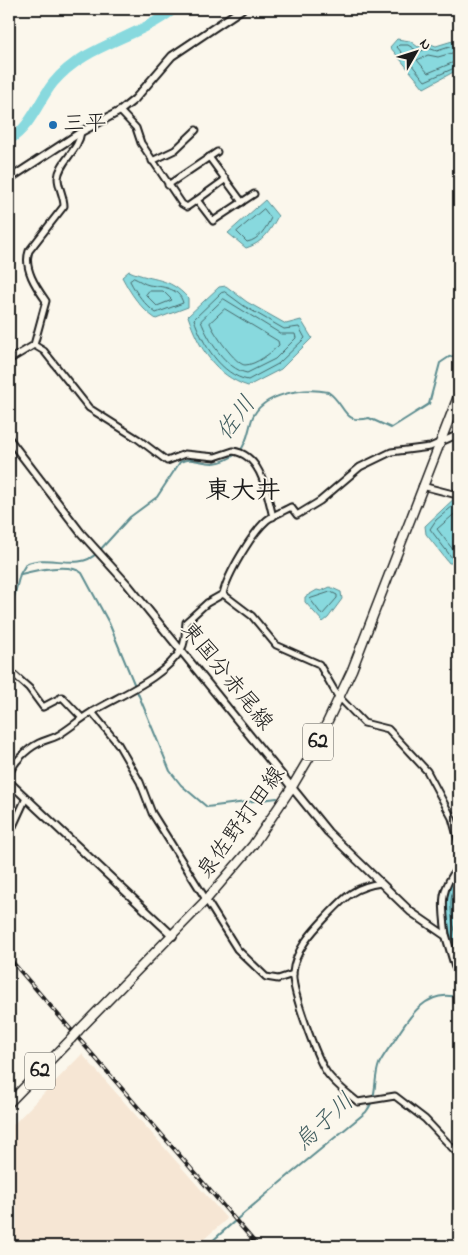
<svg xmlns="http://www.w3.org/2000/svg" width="468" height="1255" font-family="'Indie Flower','Klee One',sans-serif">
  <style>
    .built { fill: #f6e6d4 }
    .water { fill: #88d9de; stroke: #5d8d90 }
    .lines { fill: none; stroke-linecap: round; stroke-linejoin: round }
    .shore { stroke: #47686a; stroke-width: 1 }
    .stream { stroke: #5d8d90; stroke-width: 2 }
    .river { stroke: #88d9de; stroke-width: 10 }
    .minor-casing { stroke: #1c1c1c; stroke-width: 9 }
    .tertiary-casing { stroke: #1c1c1c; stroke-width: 10 }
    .primary-casing { stroke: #1c1c1c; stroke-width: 11 }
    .minor { stroke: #fbf7ec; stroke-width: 5 }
    .tertiary { stroke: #fbf7ec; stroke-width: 6 }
    .primary { stroke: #fbf7ec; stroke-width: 8 }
    .rail-casing { stroke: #1c1c1c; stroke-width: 4 }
    .rail { stroke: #fbf7ec; stroke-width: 2; stroke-dasharray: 5.5; stroke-linecap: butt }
    .primary-bridge-casing { stroke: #1c1c1c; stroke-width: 11; stroke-linecap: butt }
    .primary-bridge { stroke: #fbf7ec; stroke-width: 8 }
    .poi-dot { fill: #1f6fb2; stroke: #fbf7ec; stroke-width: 2 }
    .labels { text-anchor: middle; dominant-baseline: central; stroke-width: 4; stroke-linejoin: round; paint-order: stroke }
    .shield { fill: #fbf7ec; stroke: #5f5e5a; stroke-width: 1 }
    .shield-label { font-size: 21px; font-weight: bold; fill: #1c1c1c }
    .poi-label { font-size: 22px; fill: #1c1c1c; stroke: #fbf7ec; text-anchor: start }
    .street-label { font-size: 22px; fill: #1c1c1c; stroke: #fbf7ec }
    .water-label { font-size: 24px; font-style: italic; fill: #425e60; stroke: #fbf7ec }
    .quarter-label { font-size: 25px; font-weight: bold; fill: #1c1c1c; stroke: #fbf7ec }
  </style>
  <rect width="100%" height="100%" fill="#fbf7ec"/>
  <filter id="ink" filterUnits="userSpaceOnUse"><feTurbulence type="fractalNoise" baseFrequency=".02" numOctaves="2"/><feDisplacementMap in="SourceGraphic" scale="10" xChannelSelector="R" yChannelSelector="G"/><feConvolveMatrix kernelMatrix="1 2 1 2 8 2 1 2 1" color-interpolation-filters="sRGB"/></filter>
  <g filter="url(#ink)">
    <path class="built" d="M82,1054L227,1219L196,1246H9V1129Z"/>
    <g class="water">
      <path d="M397,39L410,41L418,47L428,43L436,46L459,39V69L424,88L390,47Z"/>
      <path d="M265,200L278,216C270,231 263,243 246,248L228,233Z"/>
      <path d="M129,271C155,282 168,276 188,298V307L156,319C140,308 131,294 122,277Z"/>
      <path d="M226,286L247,302L286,324L301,320L312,338L281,369L248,386C216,376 198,347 188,316L219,287Z"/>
      <path d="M459,494V563H449L426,534L425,526Z"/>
      <path d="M330,587L341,592L342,599L328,618L323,622L305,602V597L317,590L321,591Z"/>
      <path d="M459,870V963C450,931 436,899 459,870Z"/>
    </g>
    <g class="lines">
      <g class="shore">
        <path d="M459,44L437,51L428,48L419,52L408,45H399L397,47L425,81L459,66"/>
        <path d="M459,51L438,57L428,55L417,60L428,73L459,60"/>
        <path d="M264,209L271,218C266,228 259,240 247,242L237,232Z"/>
        <path d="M134,278C139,280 144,284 149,285C162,287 179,287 183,303L156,313C145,305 136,293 130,281Z"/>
        <path d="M149,291H163L172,300L157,306L146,295Z"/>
        <path d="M225,292L244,306L284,329L299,327L305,338L278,364L248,380C221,375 202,343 194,319L221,293Z"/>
        <path d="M224,299L281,334H295L296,338L275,359L247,373C226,369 208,340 201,321Z"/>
        <path d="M225,309L278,341L279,345C272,352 256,365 245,365C236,365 213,332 210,323Z"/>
        <path d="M459,501L436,520L430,529L452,558H459"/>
        <path d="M459,510L437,529L454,551L459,552"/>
        <path d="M331,592L337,595V598L322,615L310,599Z"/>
        <path d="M459,878C444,898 453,924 459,945"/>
      </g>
      <g class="stream">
        <path d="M240,451C248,441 248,431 252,419C262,393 305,387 328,392C346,404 342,425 369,418L391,428L429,404L440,363L449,357L459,355"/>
        <path d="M100,550L130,517L157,497L180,462C198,453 208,474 236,454"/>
        <path d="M21,574C36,570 70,563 82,573L109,623L170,771L181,785L207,807L277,798"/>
        <path d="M9,616L20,574L26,564C49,553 78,572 97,553"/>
        <path d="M207,1246C258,1199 313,1156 366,1112C378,1097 373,1080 379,1064C383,1056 389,1048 394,1041C408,1018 427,987 459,998"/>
      </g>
      <path class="river" d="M9,140C31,127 38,102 53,83C85,44 137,39 174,9"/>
      <defs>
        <g id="minor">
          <path d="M120,111L136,128L141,143L182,204L187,207L197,200L213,221L254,194"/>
          <path d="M209,157L242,202"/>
          <path d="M152,161L175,150L196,130"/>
          <path d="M168,185L217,152"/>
          <path d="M197,200L226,179"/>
          <path d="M34,345L44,351L89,408L138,439L167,461L185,454L215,457L233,451C262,455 267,494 273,517"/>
          <path d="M9,360L34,345L46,301C36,287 23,268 29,251L64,206C64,196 58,187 58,178C59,162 79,150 81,132"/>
          <path d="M422,486L453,494L459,491"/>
          <path d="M223,594L252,616L276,645L319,664L337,695L364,723L388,729L427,771L452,818L459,843"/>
          <path d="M9,670L29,688L43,707L62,697L82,718"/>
          <path d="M92,712L118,744L140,782L152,813L237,949L266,977L278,979L293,974"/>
          <path d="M9,776C12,763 27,749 39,743C45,740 51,739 57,736C69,729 80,719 92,712C120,695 165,678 182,648C186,641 185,630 186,622L207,603L223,594C227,575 252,533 267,520C273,515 284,511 291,507L297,515L320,501L360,467L391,452L430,447L459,434"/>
          <path d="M9,835L26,798"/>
          <path d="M381,883C354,887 346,896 328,915C313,931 295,949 293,973C291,989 317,1059 327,1073C335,1084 347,1093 358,1102L395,1096L425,1119L459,1155"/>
          <path d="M446,936C443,905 438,892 459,866"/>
        </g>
        <g id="tertiary">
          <path d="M9,179L81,132L120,111L135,99L172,56L242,9"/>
          <path d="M9,439L81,533L128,585L328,832L411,912L446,936L455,966L459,973"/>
          <path d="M9,782L173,936"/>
        </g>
        <g id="primary">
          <path d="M79,1030L206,900L253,845L292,787L315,748L352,670L459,394"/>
          <path d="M9,1103L71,1039"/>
        </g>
      </defs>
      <use href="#minor" class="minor-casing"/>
      <use href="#tertiary" class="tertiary-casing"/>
      <use href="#primary" class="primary-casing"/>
      <use href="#minor" class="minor"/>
      <use href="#tertiary" class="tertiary"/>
      <use href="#primary" class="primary"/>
      <defs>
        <path id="rail" d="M9,958L258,1246"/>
      </defs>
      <use href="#rail" class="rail-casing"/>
      <use href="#rail" class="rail"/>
      <defs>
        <path id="primary-bridge" d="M71,1039L79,1030"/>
      </defs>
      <use href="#primary-bridge" class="primary-bridge-casing"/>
      <use href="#primary-bridge" class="primary-bridge"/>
    </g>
  </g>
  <circle class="poi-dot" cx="53" cy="125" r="5"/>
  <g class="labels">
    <g class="shield">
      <rect x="303" y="723.5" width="30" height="37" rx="4"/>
      <rect x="25" y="1052.5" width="30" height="37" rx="4"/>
    </g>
    <g class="shield-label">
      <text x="318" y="742">62</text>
      <text x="40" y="1071">62</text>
    </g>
    <g class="poi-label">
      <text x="63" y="125">三平</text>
    </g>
    <g class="street-label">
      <text transform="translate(226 677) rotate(51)">東国分赤尾線</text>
      <text transform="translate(242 823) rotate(-54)">泉佐野打田線</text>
    </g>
    <g class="water-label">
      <text transform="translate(237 419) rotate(-53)">佐川</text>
      <text transform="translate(325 1123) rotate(-43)">烏子川</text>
    </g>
    <g class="quarter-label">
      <text x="243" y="492">東大井</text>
    </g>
  </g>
  <rect width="468" height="1255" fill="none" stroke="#fbf7ec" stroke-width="30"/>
  <rect x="15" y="15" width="438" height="1225" fill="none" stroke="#1c1c1c" stroke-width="2" filter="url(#ink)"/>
  <g transform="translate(416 52) rotate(51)" stroke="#fbf7ec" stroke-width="4" paint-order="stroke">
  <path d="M0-4L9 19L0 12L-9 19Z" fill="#1c1c1c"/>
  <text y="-8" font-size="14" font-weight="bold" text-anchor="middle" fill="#1c1c1c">N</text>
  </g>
</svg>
